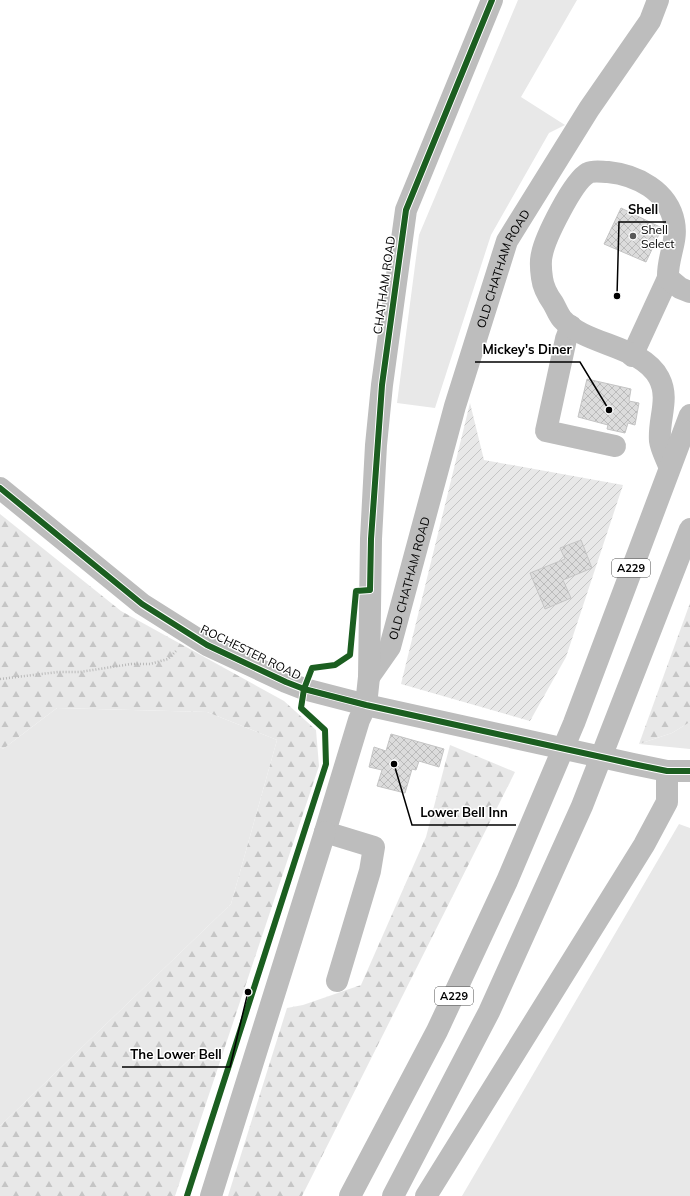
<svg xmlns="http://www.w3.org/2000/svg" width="690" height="1196" font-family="Mulish,sans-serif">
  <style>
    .green { fill: #e8e8e8 }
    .forest { fill: url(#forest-firs) }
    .garden { fill: url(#garden-furrows); fill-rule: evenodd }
    .building { fill: url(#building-cross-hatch); stroke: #c4c4c4 }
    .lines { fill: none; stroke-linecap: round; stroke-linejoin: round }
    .path { stroke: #b8b8b8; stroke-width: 2.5; stroke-dasharray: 1 2; stroke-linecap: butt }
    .minor { stroke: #bdbdbd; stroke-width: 22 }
    .highway { stroke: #bdbdbd; stroke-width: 22 }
    .cycleway-casing { stroke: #fff; stroke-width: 8 }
    .cycleway { stroke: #1b5e20; stroke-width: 6 }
    .poi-dot { fill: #595959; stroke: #fff; stroke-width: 1.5 }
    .labels { text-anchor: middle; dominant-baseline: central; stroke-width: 3; stroke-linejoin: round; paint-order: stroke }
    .shield { fill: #fff; stroke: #4c4c4c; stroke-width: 1 }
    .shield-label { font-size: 11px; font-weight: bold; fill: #000 }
    .poi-label { font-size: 12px; fill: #000; stroke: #fff; text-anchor: start }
    .street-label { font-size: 12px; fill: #000; stroke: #fff }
    .leader { fill: none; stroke: #000; stroke-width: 1.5 }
    .callout-dot { fill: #000; stroke: #fff; stroke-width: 1.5 }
    .callout-label { font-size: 13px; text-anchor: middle; font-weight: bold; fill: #000; stroke: #fff; stroke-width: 3; stroke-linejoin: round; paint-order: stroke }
  </style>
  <defs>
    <pattern id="forest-firs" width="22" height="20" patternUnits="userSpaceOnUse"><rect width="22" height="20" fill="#e8e8e8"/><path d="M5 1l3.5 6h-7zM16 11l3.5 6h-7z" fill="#c5c5c5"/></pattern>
    <pattern id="garden-furrows" width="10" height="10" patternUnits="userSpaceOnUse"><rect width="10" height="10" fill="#e8e8e8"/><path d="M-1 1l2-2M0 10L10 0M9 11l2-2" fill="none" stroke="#c5c5c5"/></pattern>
    <pattern id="building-cross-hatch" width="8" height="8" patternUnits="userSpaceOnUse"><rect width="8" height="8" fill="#dcdcdc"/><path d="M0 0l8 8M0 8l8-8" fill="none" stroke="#bbb"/></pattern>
  </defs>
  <rect width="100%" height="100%" fill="#fff"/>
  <g class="green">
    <path d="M518,0H577L521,97L565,125L549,133L491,235L435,408L397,403L419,235Z"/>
    <path d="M57,708L207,712L277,740L231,904L0,1126V747L3,749Z"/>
    <path d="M690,722V749L639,744L672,733Z"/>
    <path d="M679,824L690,828V1196H462Z"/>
  </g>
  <g class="forest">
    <path d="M0,514L121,611L284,701L316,730L319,766L175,1196H0V1126L231,904L277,740L207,712L57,708L3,749L0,747Z"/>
    <path d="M690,603V722L672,733L639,744Z"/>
    <path d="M450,745L515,772L302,1196H228L287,1008L303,1005L361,985L426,837Z"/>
  </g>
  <path class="garden" d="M470,403L484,460L623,485L566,657L530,721L401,684ZM580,540L592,567L563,580L571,598L545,609L530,573L565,559L560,548Z"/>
  <g class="building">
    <path d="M621,208L662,228L646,262L604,244Z"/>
    <path d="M587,379L631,389L629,401L639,403L635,425L628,423L625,433L607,429L608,425L578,417Z"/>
    <path d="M581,540L592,568L563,580L571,598L545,609L530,573L565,559L560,548Z"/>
    <path d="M391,734L444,749L439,767L419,761L416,770L412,769L405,793L377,786L382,770L369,767L374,747L386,751Z"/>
  </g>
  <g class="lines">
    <path class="path" d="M0,679L58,672H80L131,664H150L168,659L177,650"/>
    <g class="minor">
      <path d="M571,326L566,339L546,431L615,446"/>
      <path d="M632,356L668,278"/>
      <path d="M669,466C666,458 661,449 660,441C658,419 670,399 659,378C642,345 586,346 562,319C558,314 556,308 553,303C548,296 543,286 542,278C541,271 540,261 542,254C545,238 573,181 588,173C594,170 602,172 608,172C637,175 668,191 674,222C678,242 667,257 668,278L680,288L690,292"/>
      <path d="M0,488L142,604L207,645L286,682L304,689L366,705L633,764L667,771H690"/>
      <path id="s1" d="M369,677L390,647L455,406L507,241L589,109L650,21L658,0"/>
      <path d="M337,981L370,871L374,847L325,832L359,720L366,705L369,677L371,539L376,445L382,385L406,210L492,0"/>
    </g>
    <g class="highway">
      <path d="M211,1196L325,832"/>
      <path d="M350,1196L437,1031L507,881L574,723L690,415"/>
      <path d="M393,1196L489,1012L582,806L690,529"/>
      <path d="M426,1196L644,845L667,802V771"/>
    </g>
    <defs>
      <g id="cycleway">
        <path d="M0,488L142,604L207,645L286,682L304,689L366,705L633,764L667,771H690"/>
        <path d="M187,1196L326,764L325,730L301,708L304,689L312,668L335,665L350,655L356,591L370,590L371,539L382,385L406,210L492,0"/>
      </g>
    </defs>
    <use href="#cycleway" class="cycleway-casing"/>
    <use href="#cycleway" class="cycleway"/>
  </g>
  <circle class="poi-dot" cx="633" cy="236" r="4"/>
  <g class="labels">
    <g class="shield">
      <rect x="612" y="559" width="38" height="18" rx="3"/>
      <rect x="435" y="987" width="38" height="18" rx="3"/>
    </g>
    <g class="shield-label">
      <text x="631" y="568">A229</text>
      <text x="454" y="996">A229</text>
    </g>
    <g class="poi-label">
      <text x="641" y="229">Shell<tspan x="641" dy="14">Select</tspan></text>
    </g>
    <g class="street-label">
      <text stroke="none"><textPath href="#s1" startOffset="432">OLD CHATHAM ROAD</textPath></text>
      <text transform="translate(384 285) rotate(-82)">CHATHAM ROAD</text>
      <text stroke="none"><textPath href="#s1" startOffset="108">OLD CHATHAM ROAD</textPath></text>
      <text transform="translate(251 652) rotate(26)">ROCHESTER ROAD</text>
    </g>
  </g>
  <path class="leader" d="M617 296L619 222H666M609 410L580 362H475M394 764L412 825H516M248 992L230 1067H122"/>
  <g class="callout-dot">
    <circle cx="617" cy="296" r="4"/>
    <circle cx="609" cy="410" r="4"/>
    <circle cx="394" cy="764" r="4"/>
    <circle cx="248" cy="992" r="4"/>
  </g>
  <g class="callout-label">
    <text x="643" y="214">Shell</text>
    <text x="527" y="354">Mickey's Diner</text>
    <text x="464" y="817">Lower Bell Inn</text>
    <text x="176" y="1059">The Lower Bell</text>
  </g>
</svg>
